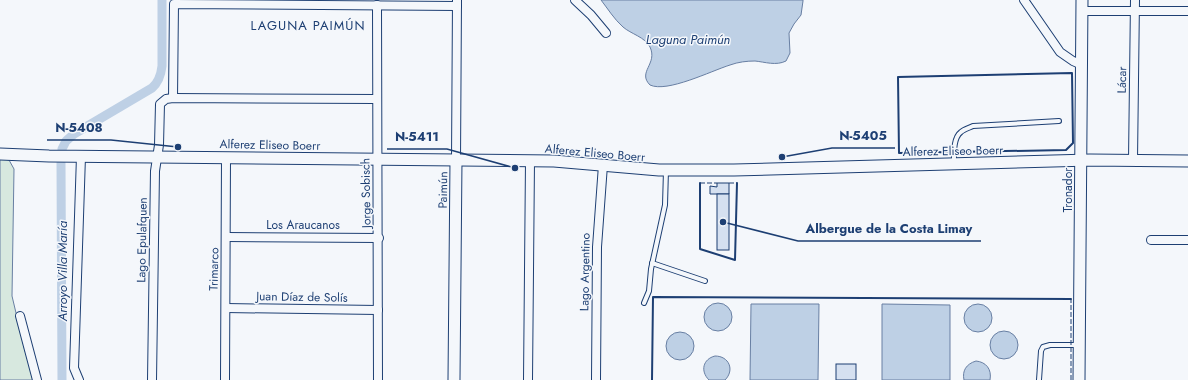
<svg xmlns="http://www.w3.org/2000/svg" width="1188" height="380" font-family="Jost,sans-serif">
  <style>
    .green { fill: #d7e8df; stroke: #687fa3 }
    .water { fill: #bed0e5; stroke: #687fa3 }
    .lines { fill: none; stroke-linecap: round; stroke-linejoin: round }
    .canal { stroke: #bed0e5; stroke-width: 9 }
    .building { fill: #d5e0f0; stroke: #1d3f73 }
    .lane-casing { stroke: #1d3f73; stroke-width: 6 }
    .street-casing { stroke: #1d3f73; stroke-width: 10 }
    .secondary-casing { stroke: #1d3f73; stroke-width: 13 }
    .lane { stroke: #f4f7fb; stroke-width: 4 }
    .street { stroke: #f4f7fb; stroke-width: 8 }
    .secondary { stroke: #f4f7fb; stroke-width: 11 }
    .fence { stroke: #1d3f73; stroke-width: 1; stroke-dasharray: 5 2; stroke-linecap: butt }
    .wall { stroke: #1d3f73; stroke-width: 2 }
    .labels { text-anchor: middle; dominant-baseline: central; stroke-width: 3; stroke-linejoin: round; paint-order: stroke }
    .street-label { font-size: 12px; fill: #1d3f73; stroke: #f4f7fb }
    .neighbourhood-label { font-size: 13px; letter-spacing: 1px; fill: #1d3f73; stroke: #f4f7fb }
    .water-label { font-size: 13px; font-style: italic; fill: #1d3f73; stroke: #f4f7fb }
    .leader { fill: none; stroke: #1d3f73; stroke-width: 1.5 }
    .callout-dot { fill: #1d3f73; stroke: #f4f7fb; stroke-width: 1.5 }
    .callout-label { font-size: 13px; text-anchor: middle; font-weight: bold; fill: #1d3f73; stroke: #f4f7fb; stroke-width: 3; stroke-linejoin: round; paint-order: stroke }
  </style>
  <rect width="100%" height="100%" fill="#f4f7fb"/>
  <path class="green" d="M0,158L9,160L14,169L12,296L25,351L35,380H0Z"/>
  <g class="water">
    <path d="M601,0H803V1L801,15L794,24L789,33L790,53L786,61C776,66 765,62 755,61C747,61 738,62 730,65C711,71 667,93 650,85C637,72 658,64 650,47C645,37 631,34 623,27C614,19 608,9 601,0Z"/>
    <circle cx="718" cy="317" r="14"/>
    <path d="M751,304H819L818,380H750Z"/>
    <path d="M882,304L950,305V380H882Z"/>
    <circle cx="978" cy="318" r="14"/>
    <circle cx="1004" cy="345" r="14"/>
    <circle cx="680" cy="346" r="14"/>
    <path d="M715,356C729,356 735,370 725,380H709C700,371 703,359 715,356Z"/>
    <path d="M976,361C986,362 992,369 990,380H964C962,371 966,364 976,361Z"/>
  </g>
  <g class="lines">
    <g class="canal">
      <path d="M62,149L66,141L74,134L152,88C159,82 161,75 162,66V0"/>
      <path d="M61,163L62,380"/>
    </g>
  </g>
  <g class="building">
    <path d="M717,183H729V194H710V186L717,187Z"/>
    <rect x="717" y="194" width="12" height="56"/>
    <rect x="836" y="364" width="20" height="16"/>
  </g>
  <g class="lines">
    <defs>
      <g id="lane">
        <path d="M954,163C954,154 953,138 961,132C964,129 969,128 973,126L1059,121"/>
        <path d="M652,263L705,281"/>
        <path d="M644,303L649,291L651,269L665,205L666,170"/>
        <path d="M1039,380L1041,351L1043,347L1050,345H1079"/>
      </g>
      <g id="street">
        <path d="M575,0L591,15L606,33"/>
        <path d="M1024,0L1060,52L1073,61L1082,65"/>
        <path d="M377,5C377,130 378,255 378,380"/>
        <path d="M1082,11H1188"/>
        <path d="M173,98L174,4L457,6"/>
        <path d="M456,160L457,0"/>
        <path d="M1133,160L1135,0"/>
        <path d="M227,237L379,238"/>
        <path d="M1151,240H1188"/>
        <path d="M226,308L378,310"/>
        <path d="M20,316L37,380"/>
        <path d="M79,380L74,368L81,156"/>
        <path d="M152,380L155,171L159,145L160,104L166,99L173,98L377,99"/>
        <path d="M225,380L226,158"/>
        <path d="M528,380L530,161"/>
        <path d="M596,380L597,247L603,165"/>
      </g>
      <g id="secondary">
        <path d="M0,154L49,156L554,161L659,170H734L1090,160L1188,161"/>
        <path d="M454,380L456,160"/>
        <path d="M1079,380L1082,0"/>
      </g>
    </defs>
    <use href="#lane" class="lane-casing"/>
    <use href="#street" class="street-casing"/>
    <use href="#secondary" class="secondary-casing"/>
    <use href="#lane" class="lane"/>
    <use href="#street" class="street"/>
    <use href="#secondary" class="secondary"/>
    <g class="fence">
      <path d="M700,183H717"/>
      <path d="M729,183H737"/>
      <path d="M1071,380V299"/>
    </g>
    <g class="wall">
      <path d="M1072,73L1073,143L1066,150L899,153L898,77Z"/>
      <path d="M700,183V249L735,260L737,183"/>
      <path d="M652,380L653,297L1071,299"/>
    </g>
  </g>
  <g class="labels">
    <g class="street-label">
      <text transform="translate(1122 80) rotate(-89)">Lácar</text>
      <text transform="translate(270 145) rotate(1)">Alferez Eliseo Boerr</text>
      <text transform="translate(953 151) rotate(-1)">Alferez Eliseo Boerr</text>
      <text transform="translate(595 153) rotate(5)">Alferez Eliseo Boerr</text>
      <text transform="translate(443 190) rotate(-89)">Paimún</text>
      <text transform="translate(1068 190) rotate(-90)">Tronador</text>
      <text transform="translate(366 193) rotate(-91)">Jorge Sobisch</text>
      <text x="303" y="225">Los Araucanos</text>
      <text transform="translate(142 240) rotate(-89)">Lago Epulafquen</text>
      <text transform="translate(214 269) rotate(-89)">Trimarco</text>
      <text transform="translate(585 272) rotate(-89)">Lago Argentino</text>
      <text transform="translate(302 297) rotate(1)">Juan Díaz de Solís</text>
    </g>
    <g class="neighbourhood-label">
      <text x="308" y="25">LAGUNA PAIMÚN</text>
    </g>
    <g class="water-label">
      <text x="688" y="39">Laguna Paimún</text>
      <text transform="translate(62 271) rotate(-90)">Arroyo Villa María</text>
    </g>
  </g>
  <path class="leader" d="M178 147L111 140H47M782 157L832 148H895M515 168L447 149H387M723 222L798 241H981"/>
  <g class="callout-dot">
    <circle cx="178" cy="147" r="4"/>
    <circle cx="782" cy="157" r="4"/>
    <circle cx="515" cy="168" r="4"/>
    <circle cx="723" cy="222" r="4"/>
  </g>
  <g class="callout-label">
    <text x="79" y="132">N-5408</text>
    <text x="863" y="140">N-5405</text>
    <text x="417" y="141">N-5411</text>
    <text x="889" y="233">Albergue de la Costa Limay</text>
  </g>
</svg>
